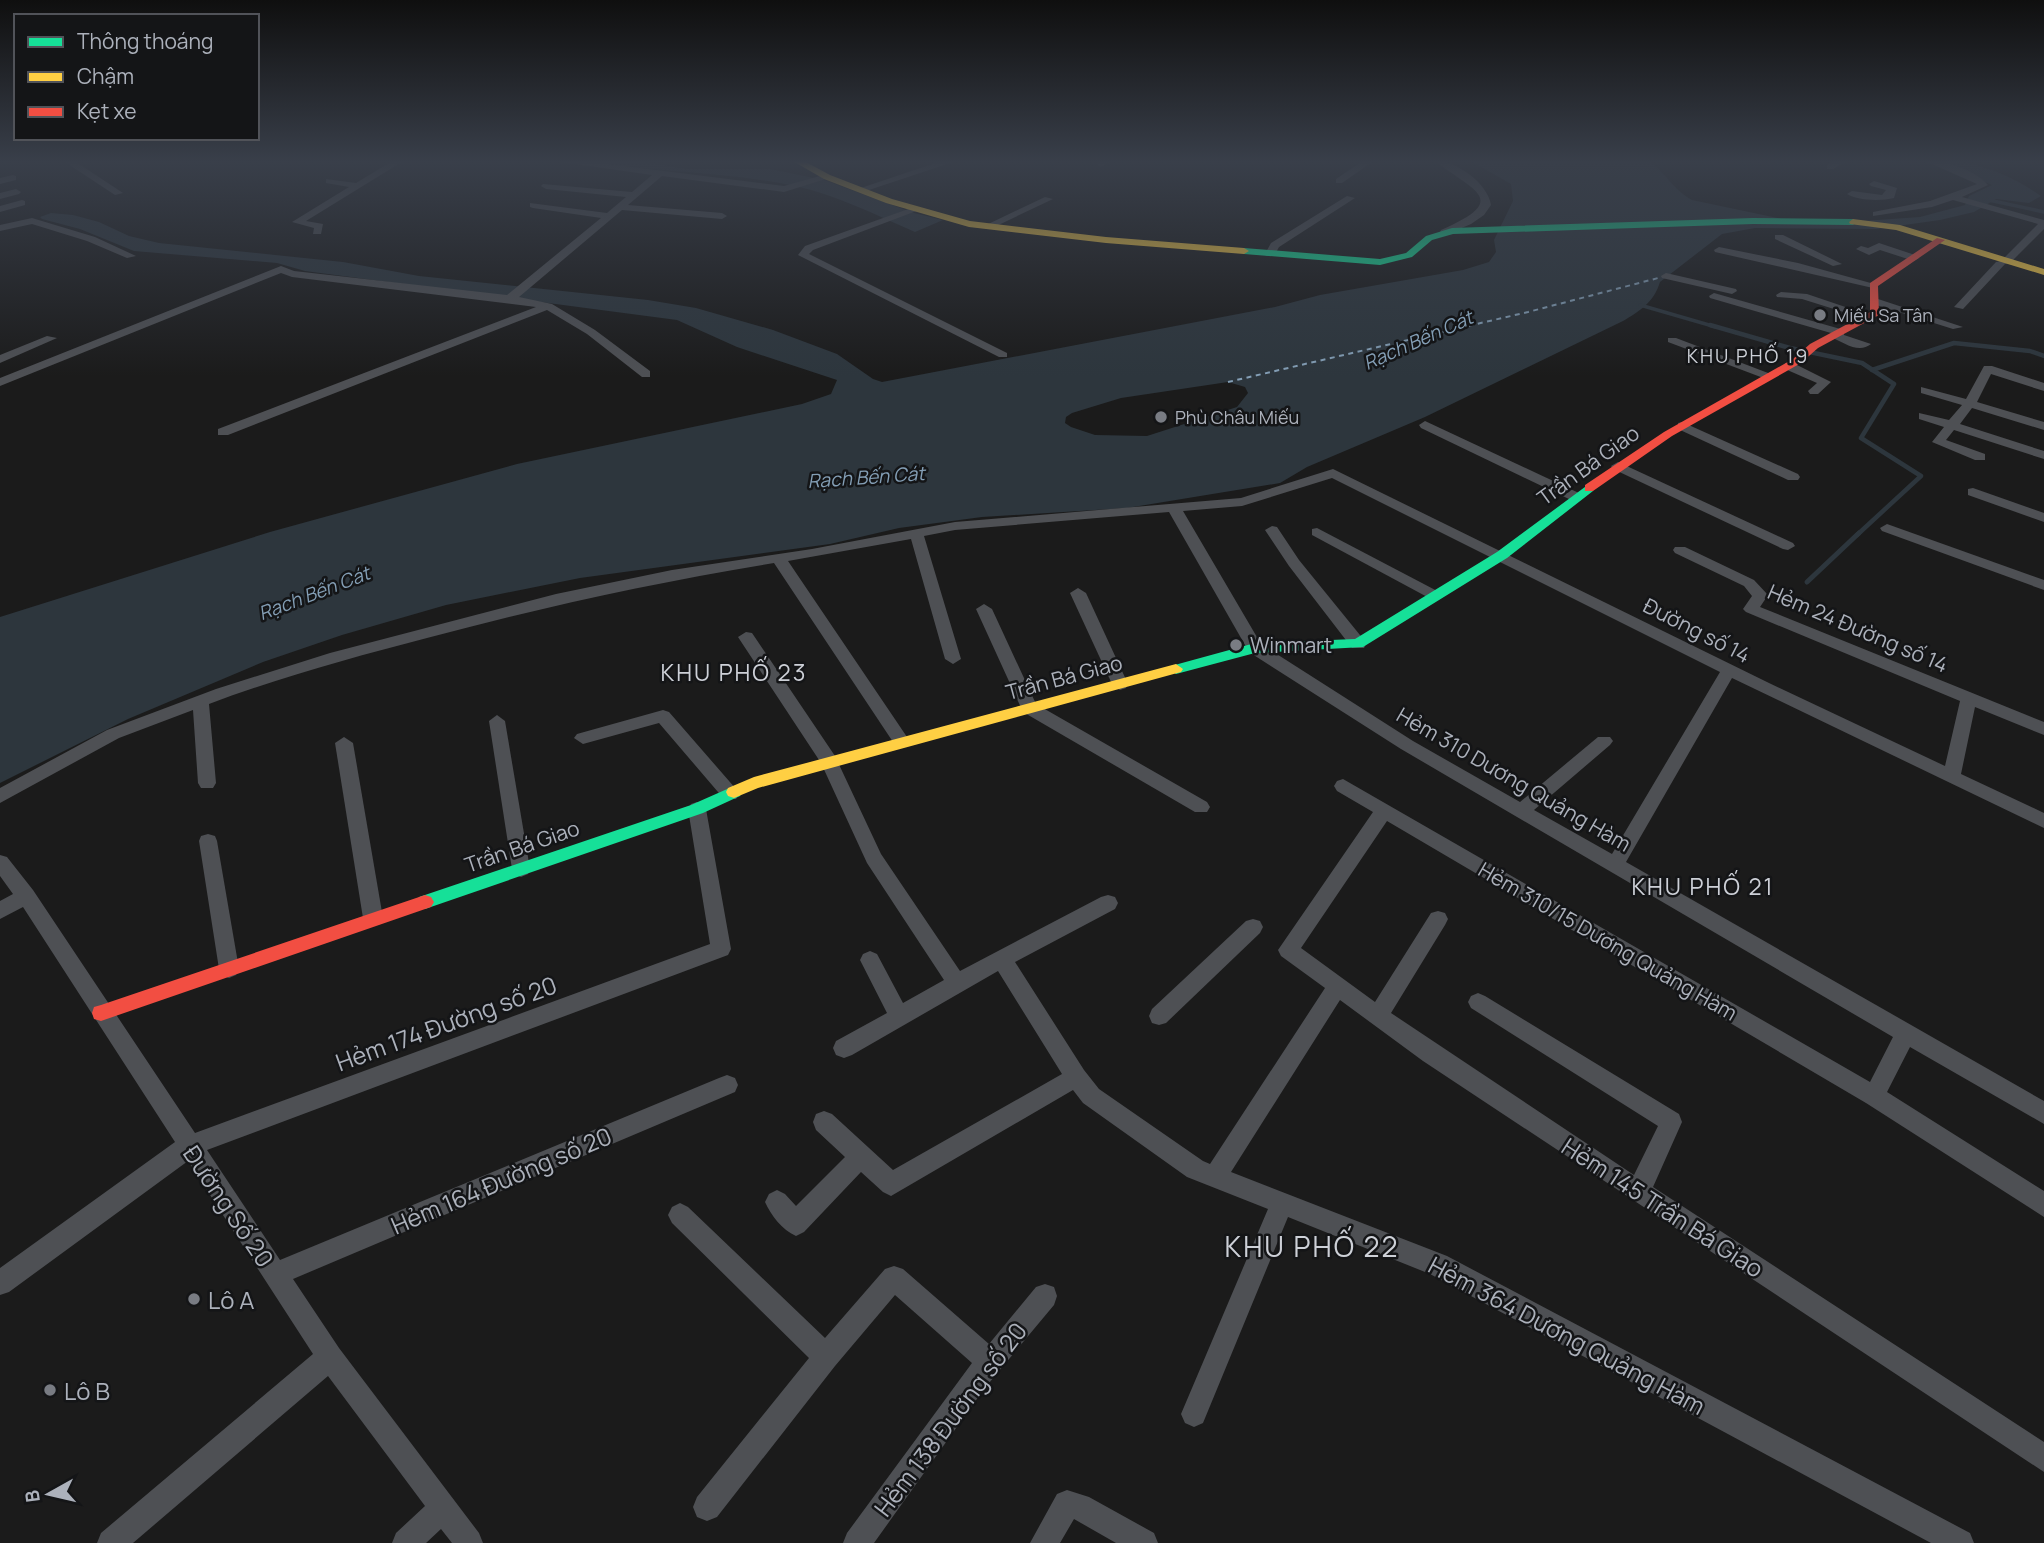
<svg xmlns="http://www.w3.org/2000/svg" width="2044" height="1543" font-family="Manrope,sans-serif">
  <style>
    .water { fill: #2d363d; fill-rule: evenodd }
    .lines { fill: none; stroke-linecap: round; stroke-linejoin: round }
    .stream-far2 { stroke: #2d363d; stroke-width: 3.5 }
    .stream-far1 { stroke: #2d363d; stroke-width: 4.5 }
    .stream { stroke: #2d363d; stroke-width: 5 }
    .ferry { stroke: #849fb6; stroke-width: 2; stroke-dasharray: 5 4.5; stroke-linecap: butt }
    .street { fill: #4e5054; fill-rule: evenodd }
    .fast { fill: #16e098; fill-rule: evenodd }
    .slow { fill: #ffcf43; fill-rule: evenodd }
    .jam { fill: #f24e42; fill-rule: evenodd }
    .poi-dot { fill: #797c83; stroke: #141517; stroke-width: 2.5 }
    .labels { text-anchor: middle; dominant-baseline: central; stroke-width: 5; stroke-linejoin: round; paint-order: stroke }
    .far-poi-label { font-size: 18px; fill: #acb1bb; stroke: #141517; text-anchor: start }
    .far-water-label { font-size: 19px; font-style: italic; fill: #849fb6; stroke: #141517 }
    .far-neighbourhood-label { font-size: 19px; letter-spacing: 2px; fill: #cdd0d7; stroke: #141517 }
    .street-label { font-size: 21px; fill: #acb1bb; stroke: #141517 }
    .poi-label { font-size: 21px; fill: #acb1bb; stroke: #141517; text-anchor: start }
    .neighbourhood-label { font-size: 23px; letter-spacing: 2px; fill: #cdd0d7; stroke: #141517 }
    .near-street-label { font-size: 24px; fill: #acb1bb; stroke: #141517 }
    .near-poi-label { font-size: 24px; fill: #acb1bb; stroke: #141517; text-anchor: start }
    .near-neighbourhood-label { font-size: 28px; letter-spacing: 2px; fill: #cdd0d7; stroke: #141517 }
  </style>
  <rect width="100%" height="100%" fill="#1b1b1b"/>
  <g class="water">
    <path d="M583,160H633L686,169H770L824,180L914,213L943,220L915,232C876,215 836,195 795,186C725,171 653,173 583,160Z"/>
    <path d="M1469,160H1647C1665,171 1673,190 1692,200L1796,222L1834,223L1920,217L1965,205L1969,196L1992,185L1936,160C1974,160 2010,174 2041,196L2029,203L1996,199L1974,212L1940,220L1876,229L1755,228L1722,234L1660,282C1654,302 1640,311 1623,321L1425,417L1307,467L1280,483L1127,508L982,517L899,528L830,544L580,578L446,605L342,635L263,662L128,719L0,783V617L270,532L517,464L802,404L831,394L837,380L737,347L677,320L305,271L277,263L134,251L80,229L42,219L40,217L51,213L73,215L99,222L129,236L159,243L343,262L419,276L648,300L696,308L773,330L837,354L873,379L882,382L1275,307L1320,295L1463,270L1489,262L1496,252L1494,240L1513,201L1511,184ZM1228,382L1245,387L1248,393L1237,407L1147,436L1095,435L1071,427L1065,423L1066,417L1072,413L1121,398Z"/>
  </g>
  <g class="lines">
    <g class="stream-far2">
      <path d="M1984,199L2044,212"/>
      <path d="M1640,305L1716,327"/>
    </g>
    <g class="stream-far1">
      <path d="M1710,325L1790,348L1862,363L1894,384L1861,438L1921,476L1857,535"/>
      <path d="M1872,370L1954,343L2030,351L2044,356"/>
    </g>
    <path class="stream" d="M1807,582L1859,533"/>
    <path class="ferry" d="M1228,382L1528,312L1662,277"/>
    <g class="street">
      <path d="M62,160H73L123,193L115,195Z"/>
      <path d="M394,160H405L306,221L323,224L321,234H313L314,228L292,222L349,187L326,183V179L356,183Z"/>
      <path d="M547,160H576L784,186L827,174L832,177L784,192L662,176L628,205L722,213L727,216L722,219L622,210L519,297L552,304L595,330L650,371V377H642L587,334L547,310L228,435H218V429L536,307L292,277L281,273L0,386V378L281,266L294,271L507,295L601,218L533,208L530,207V203L607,213L626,197L546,189L541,186L543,184L632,192L652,175Z"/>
      <path d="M944,160H959L863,192L855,190Z"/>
      <path d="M1101,160H1112L1101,167L1097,164Z"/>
      <path d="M1364,160H1375L1342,183H1336V179Z"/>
      <path d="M1434,160C1455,160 1488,183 1491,205L1484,215L1471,224L1445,235L1440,232L1441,230C1513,199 1472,191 1434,160Z"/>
      <path d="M1837,160H1849L1833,169H1827V165Z"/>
      <path d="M1923,160C1943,160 1974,169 1988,185L1962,197L2044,220V229L2010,263L2005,264L1963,309L1954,307L1996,262L2001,261L2038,224L1953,200L1932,207L1873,216V212L1930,201L1977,184Z"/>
      <path d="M13,175L16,176V180L0,184V178Z"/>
      <path d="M1874,181L1897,188L1894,198C1881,201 1859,201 1847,194L1852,191L1882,195L1886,190L1871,186L1869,184Z"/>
      <path d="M16,189L21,192L19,194L0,199V193Z"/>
      <path d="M1347,196L1355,198L1279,247L1274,256H1266L1265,254L1271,243Z"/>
      <path d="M1045,197L1053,199L990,229L982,227Z"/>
      <path d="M22,200L25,201V205L0,212V206Z"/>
      <path d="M911,208L919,210L813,250L809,254L1007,353V357H999L798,255L805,246Z"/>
      <path d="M32,218L95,237L136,256L127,258L87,241L32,224L0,231V225Z"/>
      <path d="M1775,235H1783L1842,264L1833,266L1775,239Z"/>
      <path d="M1879,243L1918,256L1919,258L1914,261L1880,250L1869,255L1856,249L1861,246L1868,248Z"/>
      <path d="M1719,247L1798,263L1878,285L1873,288L1715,252L1714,250Z"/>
      <path d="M1666,273L1736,289L1737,291L1732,294L1662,278L1661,276Z"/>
      <path d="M1781,292L1807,294L1875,317L1869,320L1802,299L1777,297L1776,295Z"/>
      <path d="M1714,293L1844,330V335L1871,344C1859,354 1844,343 1831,337V333L1710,298L1709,296Z"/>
      <path d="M1870,299H1878L1963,327L1953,329L1870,303Z"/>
      <path d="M47,336L57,338L0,363V355Z"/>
      <path d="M1668,338H1676L1776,376L1766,379L1668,342Z"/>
      <path d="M1785,363H1793L1831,382L1818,394H1810L1808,391L1817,383L1785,369Z"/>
      <path d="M1984,366H1992L2044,383V391L1991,374L1977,402L2044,422V430L1972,408L1960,424L2044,451V459L1954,430L1946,440L1985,454V460H1975L1932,442L1944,427L1919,419V413L1949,420L1962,405L1921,393V387L1966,399Z"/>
      <path d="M1425,421L1581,494L1583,497L1581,500H1571L1421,428L1419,425Z"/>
      <path d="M1682,422L1798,474L1800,477L1798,480H1788L1678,429V423Z"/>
      <path d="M1618,462L1793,543L1795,546L1788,550L1783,549L1613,469L1611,466Z"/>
      <path d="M1333,469L1769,683L1945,766L1960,701L1746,612L1743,609L1752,596L1744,586L1675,553L1673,550L1675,547H1685L1754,580L1768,595L1760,607L2044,722V735L1975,707L1961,774L2044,813V828L1732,678L1626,862L2044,1101V1124L1910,1047L1887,1092L2044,1191V1217L1866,1103L1387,821L1301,948L1375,1002L1431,913L1438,911L1445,913L1448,919L1445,925L1391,1013L1634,1175L1658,1126L1471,1008L1468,1002L1471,996L1478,993L1485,996L1679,1114L1682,1122L1653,1187L2044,1442V1472L1423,1061L1340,1000L1231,1172L1447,1256L1970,1533L1974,1543H1931L1430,1274L1288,1217L1203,1423L1194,1427L1185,1423L1181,1414L1268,1209L1187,1177L1083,1103L1073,1090L891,1196L883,1192L861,1172L804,1232L796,1236C782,1230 771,1215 765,1202L769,1194L777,1190L785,1194L796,1206L845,1157L816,1130L813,1122L816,1114L824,1111L832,1114L893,1170L1062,1074L998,971L852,1055L844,1058L836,1055L833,1048L836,1041L887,1013L860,960L863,954L870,951L877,954L903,1003L944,980L867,863L821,763L738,637L746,632L752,633L835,756L881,854L960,971L1101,897L1108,895L1115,897L1118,903L1115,909L1015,962L1084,1070L1099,1089L1203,1161L1210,1164L1325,988L1281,956L1278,950L1373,812L1337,791L1334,786L1337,781L1343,779L1870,1082L1893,1037L1401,749L1249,652L1169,512L955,530L924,536L961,659L953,664L945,659L911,539L788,561L907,737L910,741L901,747L895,745L774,563C657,582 542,607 427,638C354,657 281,677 209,704L216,783L213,788H201L198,783L193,710L119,738L0,803V788L107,730L216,689L330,653L556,594L672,570L812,549L955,522L1241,498ZM1332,478L1720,672L1612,854L1534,810L1610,745L1613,741L1610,737H1598L1520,802L1413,741L1261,644L1183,511L1242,506Z"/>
      <path d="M1973,488L2044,513V522L1968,495V489Z"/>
      <path d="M1887,524L2044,580V590L1882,531L1880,528Z"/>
      <path d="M1272,526L1277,527L1299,560L1364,640L1366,644L1364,648H1352L1289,566L1265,530Z"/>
      <path d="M1317,528L1441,593L1444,596L1436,601L1431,599L1312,535V529Z"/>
      <path d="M1078,588L1086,593L1128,684L1126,688L1120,690L1112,684L1070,593Z"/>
      <path d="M984,604L992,609L1036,704L1207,802L1210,807L1207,812H1195L1023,712L976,609Z"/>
      <path d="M663,710L669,712L736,789L739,794L736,799H724L659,723L583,744L574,738L577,734Z"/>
      <path d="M497,715L505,721L530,869L528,874L521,877L514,874L512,869L489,721Z"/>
      <path d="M344,737L353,743L383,918L380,924L373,926L366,924L363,918L335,743Z"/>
      <path d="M697,802L703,804L706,809L731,949L728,955L207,1150L280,1260L719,1078L727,1075L735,1078L738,1085L735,1092L293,1279L339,1348L479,1533L483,1543H452L441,1529L426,1543H392L396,1533L425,1506L328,1376L133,1543H97L101,1533L313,1354L188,1161L9,1292L0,1295V1268L175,1142L23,907L0,919V901L13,894L0,876V855L7,857L33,890L195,1133L710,944L688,809L691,804Z"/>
      <path d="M208,834L215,836L217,841L239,969L236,975L229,978L222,975L219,969L199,841L201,836Z"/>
      <path d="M1253,919L1260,921L1263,927L1260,933L1166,1023L1159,1025L1152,1023L1149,1016L1152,1009L1246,921Z"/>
      <path d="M680,1203L688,1207L825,1338L885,1269L894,1266L903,1269L989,1344L1036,1287L1045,1284L1054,1287L1057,1296L1054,1305L984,1389L874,1543H843L847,1533L972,1363L895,1295L835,1366L717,1517L707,1521L697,1517L693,1507L697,1497L809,1358L672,1223L668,1215L672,1207Z"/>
      <path d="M1067,1490L1089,1497L1154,1533L1158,1543H1116L1074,1519L1060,1543H1030L1057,1494Z"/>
    </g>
    <g class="fast">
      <path d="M1753,218L1853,219L1857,222L1853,225L1753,224L1453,234L1432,240L1412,257L1380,265L1244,254L1239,251L1244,248L1380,259L1406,253L1426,236L1452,228Z"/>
      <path d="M1589,484L1593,485V491L1507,558L1363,647L1255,653L1176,674L1169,669L1171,666L1255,643L1355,639L1497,552Z"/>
      <path d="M734,786L740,788L742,792L740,796L703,813L425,909L419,907L416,902L419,897L691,805Z"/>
    </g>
    <g class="slow">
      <path d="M791,160H802L830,175L892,199L970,221L1106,237L1244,248L1249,251L1244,254L1106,243L969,227L886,203L824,179Z"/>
      <path d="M1853,219L1900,225L2044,269V275L1896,230L1850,224L1849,222Z"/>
      <path d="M1176,664L1183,669L1181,672L758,788L734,798L728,796L726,792L728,788L754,777Z"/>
    </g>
    <g class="jam">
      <path d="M1937,238L1945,240L1878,286L1879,315L1818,348L1801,363L1672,436L1593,491H1585V485L1664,432L1793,359L1810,344L1870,312V283Z"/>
      <path d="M425,895L431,897L434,902L431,907L101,1021L94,1019L92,1013L94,1007L101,1005Z"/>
    </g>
  </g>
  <linearGradient id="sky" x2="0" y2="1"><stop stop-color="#0f0f0f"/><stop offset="0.43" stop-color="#393f4a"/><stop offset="1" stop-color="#393f4a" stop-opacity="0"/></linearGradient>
  <rect width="2044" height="376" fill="url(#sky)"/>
  <g class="poi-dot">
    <circle cx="1820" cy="315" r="7"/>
    <circle cx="1161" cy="417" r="7"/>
    <circle cx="1236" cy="645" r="7"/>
    <circle cx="194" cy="1299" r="7"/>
    <circle cx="50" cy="1390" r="7"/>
  </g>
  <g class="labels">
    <g class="far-poi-label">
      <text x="1834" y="315">Miếu Sa Tân</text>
      <text x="1175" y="417">Phù Châu Miếu</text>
    </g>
    <g class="far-water-label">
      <text transform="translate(1418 340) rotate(-24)">Rạch Bến Cát</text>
      <text transform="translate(866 477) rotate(-4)">Rạch Bến Cát</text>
      <text transform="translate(314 593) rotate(-21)">Rạch Bến Cát</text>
    </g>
    <g class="far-neighbourhood-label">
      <text x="1748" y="356">KHU PHỐ 19</text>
    </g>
    <g class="street-label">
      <text transform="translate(1588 465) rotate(-36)">Trần Bá Giao</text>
      <text transform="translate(1858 628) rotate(23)">Hẻm 24 Đường số 14</text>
      <text transform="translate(1697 630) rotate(27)">Đường số 14</text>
      <text transform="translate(1064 677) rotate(-15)">Trần Bá Giao</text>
      <text transform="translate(1514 779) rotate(30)">Hẻm 310 Dương Quảng Hàm</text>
      <text transform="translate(522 846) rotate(-19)">Trần Bá Giao</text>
      <text transform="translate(1608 941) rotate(30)">Hẻm 310/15 Dương Quảng Hàm</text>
    </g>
    <g class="poi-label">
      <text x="1250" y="645">Winmart</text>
    </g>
    <g class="neighbourhood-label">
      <text x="734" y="672">KHU PHỐ 23</text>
      <text x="1703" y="886">KHU PHỐ 21</text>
    </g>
    <g class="near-street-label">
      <text transform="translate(446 1023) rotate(-20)">Hẻm 174 Đường số 20</text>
      <text transform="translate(501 1180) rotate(-23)">Hẻm 164 Đường số 20</text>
      <text transform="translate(229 1206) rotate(56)">Đường Số 20</text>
      <text transform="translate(1663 1207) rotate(33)">Hẻm 145 Trần Bá Giao</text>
      <text transform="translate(1567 1335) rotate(28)">Hẻm 364 Dương Quảng Hàm</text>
      <text transform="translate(950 1419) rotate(-53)">Hẻm 138 Đường số 20</text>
    </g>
    <g class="near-poi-label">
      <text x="208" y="1299">Lô A</text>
      <text x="64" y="1390">Lô B</text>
    </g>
    <g class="near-neighbourhood-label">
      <text x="1312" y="1246">KHU PHỐ 22</text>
    </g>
  </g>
  <rect x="14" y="14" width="245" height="126" fill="#141517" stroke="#515359" stroke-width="2"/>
  <rect x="28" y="37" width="35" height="10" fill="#16e098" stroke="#515359" stroke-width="2"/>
  <text x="77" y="49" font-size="21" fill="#acb1bb">Thông thoáng</text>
  <rect x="28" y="72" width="35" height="10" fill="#ffcf43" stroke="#515359" stroke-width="2"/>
  <text x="77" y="84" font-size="21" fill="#acb1bb">Chậm</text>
  <rect x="28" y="107" width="35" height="10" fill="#f24e42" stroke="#515359" stroke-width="2"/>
  <text x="77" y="119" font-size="21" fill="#acb1bb">Kẹt xe</text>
  <g transform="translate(49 1494) rotate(262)" stroke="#141517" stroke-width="5" paint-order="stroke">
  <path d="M0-5L12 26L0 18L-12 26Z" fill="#acb1bb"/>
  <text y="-10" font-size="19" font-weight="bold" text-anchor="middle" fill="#acb1bb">B</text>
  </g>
</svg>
